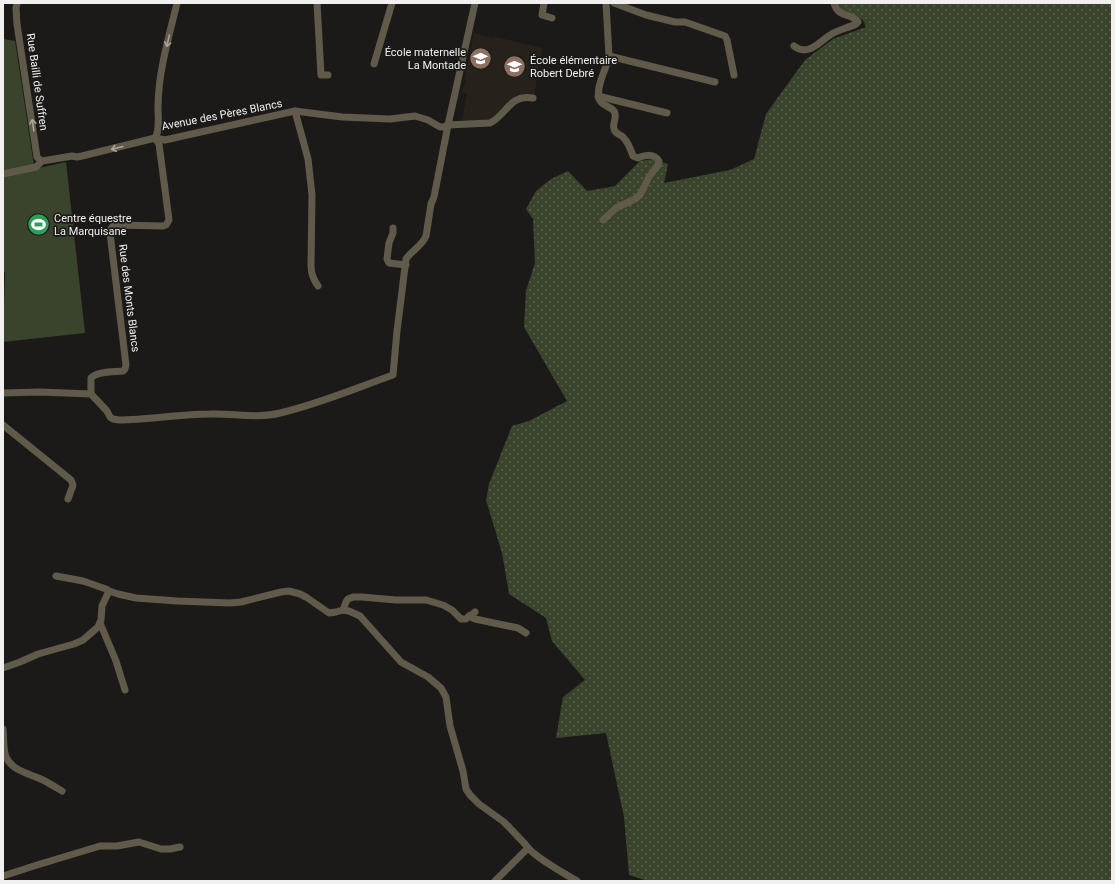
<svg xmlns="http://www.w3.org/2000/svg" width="1115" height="884" font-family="Roboto,sans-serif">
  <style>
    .built { fill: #26211a }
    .grass { fill: url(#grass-dots) }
    .park { fill: #3a442d }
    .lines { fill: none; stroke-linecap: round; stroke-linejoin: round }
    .minor { stroke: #605a4b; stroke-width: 7 }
    .oneway { stroke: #a8a59d }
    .labels { text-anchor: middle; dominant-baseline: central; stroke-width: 3.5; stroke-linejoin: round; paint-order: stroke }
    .poi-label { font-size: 11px; fill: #f1f0ef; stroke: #1c1a18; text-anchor: start }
    .street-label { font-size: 11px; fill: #f1f0ef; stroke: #1c1a18 }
  </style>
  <defs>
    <pattern id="grass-dots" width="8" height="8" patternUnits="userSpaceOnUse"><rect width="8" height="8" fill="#3a442d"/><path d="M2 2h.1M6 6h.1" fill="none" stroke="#575f4c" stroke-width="1.8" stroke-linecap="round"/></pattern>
  </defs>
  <rect width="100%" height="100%" fill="#1c1a18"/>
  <path class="built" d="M474,33L493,38V36L542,48L534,97L525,96L523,94L515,98L492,121L465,122L462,120L467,94L462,92L464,85L465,84L466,80L464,79Z"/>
  <path class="grass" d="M837,3H1112V881H648L629,875L624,817L606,733L556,738L563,697L585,680L552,641L546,618L509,594L502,553L486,500L489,484L512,426L529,421L567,401L524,327L526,291L535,263L533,219L526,209L536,191L551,179L568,171L587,191L615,186L640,161L653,159L668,164L664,183L730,170L754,159L766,114L805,60L833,39L866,27L863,20L836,8Z"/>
  <g class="park">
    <path d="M3,39L15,41L34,166L3,173Z"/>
    <path d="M66,162L85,333L3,342L5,272L3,271V176Z"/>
  </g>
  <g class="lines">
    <g class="minor">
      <path d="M17,3L16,8L17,24L37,157L39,159L42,161"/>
      <path d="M317,3L321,75H328"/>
      <path d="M544,3L542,15L552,18"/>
      <path d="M614,3L646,15L675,22H685L725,36L727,40L734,75"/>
      <path d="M794,46C808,57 819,42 830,35C837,30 848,28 856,24L858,22C851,12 838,19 834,3"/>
      <path d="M609,56L715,82"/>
      <path d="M374,64L392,3"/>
      <path d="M598,96L667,113"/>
      <path d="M295,111L308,159L312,195L311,266C311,274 313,279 318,286"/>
      <path d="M155,138C160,130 158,118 158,108C158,72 169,37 177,3"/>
      <path d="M3,174L36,167L42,161L72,156L77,157L82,156L155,138L165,140L295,111L342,117L390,119L415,116L428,120L440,127H444L448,125L490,123C507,115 509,94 533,98"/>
      <path d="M603,220L616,208L635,199L640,195L649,177L658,165L659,161C654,153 646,155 638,158L633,156C631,150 628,142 623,137C620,134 615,134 614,129C612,123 618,117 614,111C611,107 604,106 601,102C593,94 605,70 608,61L609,56L606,3"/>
      <path d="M393,228V233L389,243L387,259L389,263L406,265"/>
      <path d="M3,393L39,392L91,394L107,411L110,417L113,419L119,420C149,420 179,414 210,414C233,413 257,419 280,413C319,404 356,388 393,375L397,331L406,259C412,250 422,246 426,236L431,204L434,197L448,125L475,3"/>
      <path d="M91,394V378C97,371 114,372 123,371L125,369L126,365L110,233L111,229L113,226L118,225L163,226L166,225L169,220L159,144L155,138"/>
      <path d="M3,425L71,480L73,485L68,499"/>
      <path d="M56,576L83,581L106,589L109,591"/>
      <path d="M343,610L346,602L348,599L353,597H362L396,600H426L443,605L452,610L461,619H466L475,612"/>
      <path d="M469,616L475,619L518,628L526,633"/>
      <path d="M100,623L116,661L125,690"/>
      <path d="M3,668L20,662L38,654L74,644L83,640L98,627L101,620L102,606L109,591L118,594L136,598L177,601L230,603L241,602L281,592L289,591L300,594L306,597L329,613L336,612L343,610L349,611L360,616L401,662L428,677L441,688L446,697L450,726L463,771L466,789L470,795L479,804L504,822L525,844C532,856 564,873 577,881"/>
      <path d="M3,729C4,738 3,749 6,757C12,771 31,774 43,780C49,783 55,787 62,791"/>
      <path d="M3,876L37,865L100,846H117L139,842L161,849H170L180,847"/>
      <path d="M495,881L528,848"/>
    </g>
  </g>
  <defs><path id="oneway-shaft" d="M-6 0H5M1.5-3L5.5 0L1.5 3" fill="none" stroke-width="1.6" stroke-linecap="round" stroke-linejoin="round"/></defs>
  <g class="oneway">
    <use href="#oneway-shaft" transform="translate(168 41) rotate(103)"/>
    <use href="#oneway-shaft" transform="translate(33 125) rotate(-98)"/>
    <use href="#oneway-shaft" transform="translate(117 148) rotate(166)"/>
  </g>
  <defs>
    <symbol id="school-disc" viewBox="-11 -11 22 22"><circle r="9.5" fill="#8d6e63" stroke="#1c1a18"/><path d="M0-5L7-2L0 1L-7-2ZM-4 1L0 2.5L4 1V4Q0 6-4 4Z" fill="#fff"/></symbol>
    <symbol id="stadium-disc" viewBox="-11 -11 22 22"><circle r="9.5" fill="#2e9e5b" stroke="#1c1a18"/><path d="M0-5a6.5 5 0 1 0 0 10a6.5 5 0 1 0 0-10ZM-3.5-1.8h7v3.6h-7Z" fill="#fff"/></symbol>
  </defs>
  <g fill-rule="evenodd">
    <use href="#school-disc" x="468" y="46" width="25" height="25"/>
    <use href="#school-disc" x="502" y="54" width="25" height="25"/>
    <use href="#stadium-disc" x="26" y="212" width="25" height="25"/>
  </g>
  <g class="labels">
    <g class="poi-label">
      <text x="466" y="52" text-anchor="end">École maternelle<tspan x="466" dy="13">La Montade</tspan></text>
      <text x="530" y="60">École élémentaire<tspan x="530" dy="13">Robert Debré</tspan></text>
      <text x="54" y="218">Centre équestre<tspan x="54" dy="13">La Marquisane</tspan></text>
    </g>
    <g class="street-label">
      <text transform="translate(37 82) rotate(82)">Rue Bailli de Suffren</text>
      <text transform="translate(222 115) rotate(-11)">Avenue des Pères Blancs</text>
      <text transform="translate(129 298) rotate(83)">Rue des Monts Blancs</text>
    </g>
  </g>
  <rect width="1115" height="884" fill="none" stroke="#f1f0ef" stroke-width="8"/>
</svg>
